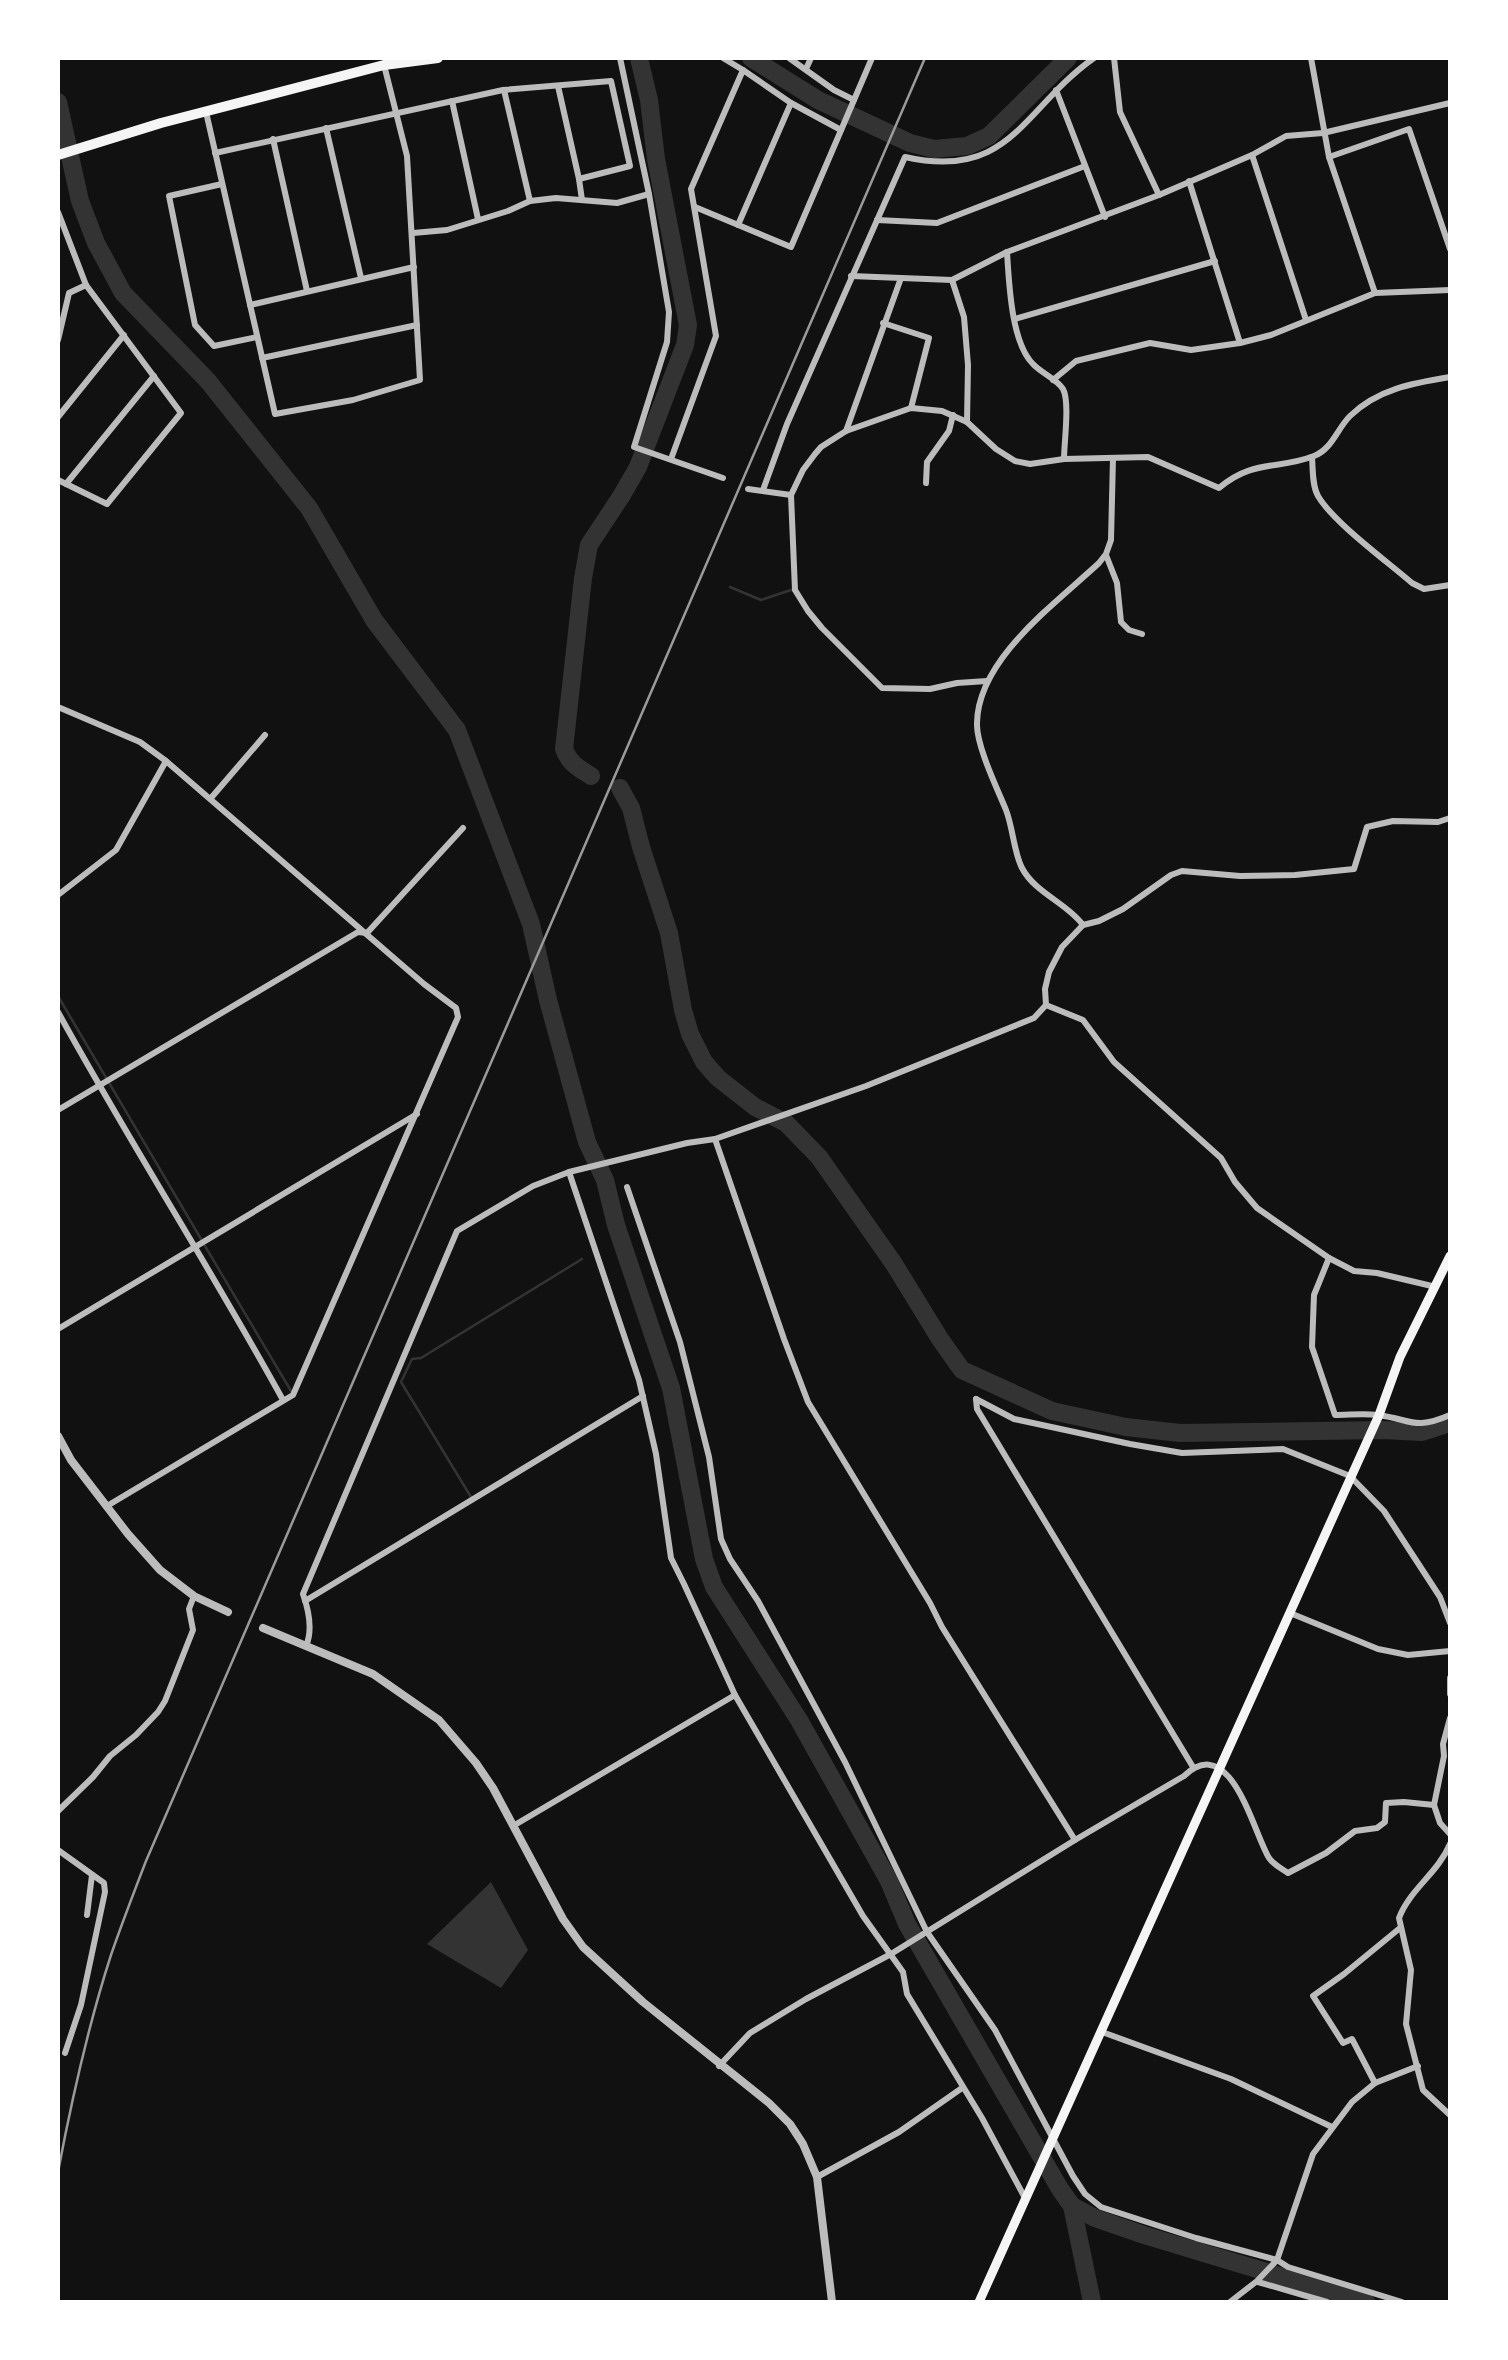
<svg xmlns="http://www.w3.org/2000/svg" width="1508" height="2360" font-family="'Roboto Condensed',sans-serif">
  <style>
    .water { fill: #333 }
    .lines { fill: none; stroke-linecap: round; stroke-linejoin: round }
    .stream { stroke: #333; stroke-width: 2.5 }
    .river { stroke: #333; stroke-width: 18 }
    .minor { stroke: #bcbcbc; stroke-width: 6 }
    .tertiary { stroke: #bcbcbc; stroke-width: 8 }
    .primary { stroke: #f5f5f5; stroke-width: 9 }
    .trunk { stroke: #f5f5f5; stroke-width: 10 }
    .rail { stroke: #9a9a9a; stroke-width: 2.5 }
  </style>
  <rect width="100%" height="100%" fill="#111"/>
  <path class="water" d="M491,1882L528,1950L501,1988L427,1944Z"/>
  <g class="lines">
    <g class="stream">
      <path d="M730,587L761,600L794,589"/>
      <path d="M58,996L201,1239"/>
      <path d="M205,1246L291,1391"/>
      <path d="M471,1497L401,1382L412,1359L421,1358L582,1259"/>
    </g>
    <g class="river">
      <path d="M751,58L818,100L910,143L934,149L967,146L989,136L1068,58"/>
      <path d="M58,102L80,201L96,243L123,293L208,381L309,508L374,620L457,730L531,924L548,1000L587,1142L605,1180L616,1225L671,1388L704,1559L714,1587L799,1720L889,1881L907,1924L1060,2189L1072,2206L1092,2302"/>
      <path d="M591,776C578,768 569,763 564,749L583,578L589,545L622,495L638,467L685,345L688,325L656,159L649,100L639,58"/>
      <path d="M620,788L631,808L641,847L669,933L683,1010L690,1034L704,1062L718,1078L755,1107L786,1123L819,1157L894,1264L940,1339L962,1370L1052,1411L1126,1427L1180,1433L1383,1430L1422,1432L1450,1423"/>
      <path d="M1072,2206L1095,2218L1144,2235L1366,2302"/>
    </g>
    <g class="minor">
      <path d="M620,58L649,194"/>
      <path d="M723,58L743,70"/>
      <path d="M789,58L834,90L854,100"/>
      <path d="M1114,58L1120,112L1159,195"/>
      <path d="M1311,58L1329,157L1375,293"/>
      <path d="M806,69L811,58"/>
      <path d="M558,86L579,179L582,200"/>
      <path d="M504,90L530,201"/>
      <path d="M1056,90L1105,217"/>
      <path d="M452,101L478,219"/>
      <path d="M206,112L275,414L353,400L420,380L407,156L384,65"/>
      <path d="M326,128L361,278"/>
      <path d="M273,139L307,291"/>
      <path d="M215,153L503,90L611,81L630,166L579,179"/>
      <path d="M1252,155L1306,320"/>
      <path d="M1329,157L1409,129L1450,249"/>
      <path d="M1189,181L1240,343"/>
      <path d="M222,184L169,196L195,325L214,346L257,337"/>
      <path d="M695,207L791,247L872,58"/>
      <path d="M58,212L86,285L181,413L107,504L58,480"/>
      <path d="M877,220L937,223L1085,166"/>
      <path d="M738,225L791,103"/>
      <path d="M413,233L447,230L508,211L530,201L556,198L617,203L649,194L669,312L667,342L634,447L723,478"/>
      <path d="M1007,252C1009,282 1011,342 1033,364C1041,373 1057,379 1063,389C1070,402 1064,443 1064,459"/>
      <path d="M851,276L952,280L1007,252L1159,195L1252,155L1286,136L1323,133L1450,103"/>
      <path d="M952,280L964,317L968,365L967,422"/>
      <path d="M250,305L414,267"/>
      <path d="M1015,319L1215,261"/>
      <path d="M883,323L929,338L911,408"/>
      <path d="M58,340L69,293L86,285"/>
      <path d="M262,358L417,325"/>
      <path d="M1053,380L1076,361L1150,343L1191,350L1240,343L1271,335L1375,293L1450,290"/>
      <path d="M58,417L124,335"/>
      <path d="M846,431L901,278"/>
      <path d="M1312,457C1313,470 1312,485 1318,496C1333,522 1388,562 1412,583L1424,589L1450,585"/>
      <path d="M671,459L716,336L691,189L743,70L791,103L841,130"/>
      <path d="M926,483L927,462L949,431L953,415"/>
      <path d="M66,484L154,376"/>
      <path d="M748,489L791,495"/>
      <path d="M763,490L787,424L905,157C1011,181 1023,108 1094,58"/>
      <path d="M1106,555L1117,583L1121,622L1129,630L1142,634"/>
      <path d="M987,681L957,683L930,689L882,688L822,628L808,611L795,590L791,495L803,470L815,454L821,447L846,431L911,408L942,411L967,422L996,449L1015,461L1030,464L1064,459L1148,457L1219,488C1253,459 1278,470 1314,456C1332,449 1337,429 1350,416C1378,389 1413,383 1450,377"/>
      <path d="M58,707L140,742L166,761L424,984L456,1008L458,1017L293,1395L107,1506"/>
      <path d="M211,798L265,735"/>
      <path d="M58,895L116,850L166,761"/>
      <path d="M1083,925C1067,903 1035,893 1022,868C1014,853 1013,828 1006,810C997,788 976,745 977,723C978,659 1055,604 1099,563L1106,554L1111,540L1113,458"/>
      <path d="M1046,1005L1083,1020L1114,1062L1221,1158L1235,1182L1257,1208L1329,1258L1354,1271L1377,1273L1436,1287"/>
      <path d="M58,1012C130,1143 211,1269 283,1400"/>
      <path d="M58,1110L358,932L367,933L463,828"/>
      <path d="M715,1139L784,1339L808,1402L930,1603L942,1627L1075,1840"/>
      <path d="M569,1172L639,1380L656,1454L671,1558L684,1584L735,1695L863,1916L903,1972L907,1994L982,2118L1025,2198"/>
      <path d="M627,1187L680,1342L709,1457L721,1539L730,1559L758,1601L845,1762L927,1932L995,2030L1073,2176L1085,2194L1101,2207L1196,2238L1277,2260L1288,2267L1402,2302"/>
      <path d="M1329,1258L1314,1295L1312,1347L1335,1415C1349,1415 1364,1413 1377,1415C1412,1419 1413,1431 1450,1415"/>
      <path d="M58,1329L417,1114"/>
      <path d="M976,1399L1014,1419L1130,1444L1182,1453L1283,1449L1350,1476L1384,1511L1440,1597L1450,1623"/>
      <path d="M976,1399L977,1409L1193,1767"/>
      <path d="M305,1601L643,1396"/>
      <path d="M1290,1613L1378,1649L1408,1655L1450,1651"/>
      <path d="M306,1646C313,1630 309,1611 303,1594L457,1231L533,1186L569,1172L687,1143L715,1139L866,1086L1034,1018L1046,1005L1045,989L1049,972L1062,947L1083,925L1099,921L1123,909L1171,875L1182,871L1240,876L1295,875L1354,869L1367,827L1393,821L1438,822L1450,818"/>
      <path d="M1450,1678V1694"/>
      <path d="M1450,1718L1443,1744L1444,1756L1434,1805L1440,1823L1450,1834"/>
      <path d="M58,1811L93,1777L110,1756L136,1735L158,1712L165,1701L193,1630L189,1609L194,1596"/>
      <path d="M513,1826L735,1695"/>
      <path d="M1450,1844C1438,1873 1410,1889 1399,1918L1411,1970L1406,2024L1423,2090L1450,2115"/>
      <path d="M58,1850L104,1883L105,1892L81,2005L65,2053"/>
      <path d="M87,1915L92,1875"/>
      <path d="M1102,2032L1231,2079L1332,2127"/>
      <path d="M719,2066L750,2033L806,1999L891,1954L1075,1840L1184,1776C1231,1731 1253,1832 1269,1858C1274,1865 1281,1868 1288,1873L1326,1853L1355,1831L1377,1828L1385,1822L1386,1803L1404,1802L1434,1805"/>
      <path d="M1375,2083L1352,2039L1343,2043L1313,1996L1344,1974L1400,1928"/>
      <path d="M817,2177L899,2132L962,2088"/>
      <path d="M1258,2282L1327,2302"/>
      <path d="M1230,2302L1257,2281L1277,2260L1313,2154L1352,2102L1375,2083L1418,2066"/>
    </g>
    <g class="tertiary">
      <path d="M58,1436L71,1460L128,1534L160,1570L194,1596L228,1612"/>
      <path d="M263,1628L373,1674L439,1720L476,1763L493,1788L563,1919L583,1947L643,2002L769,2103L790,2124L803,2144L817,2177L832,2302"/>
    </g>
    <path class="primary" d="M979,2302L1379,1415L1400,1357L1450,1256"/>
    <path class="trunk" d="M58,155L161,123L384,65L438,58"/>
    <path class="rail" d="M58,2172C72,2098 88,2026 111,1955C122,1923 134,1892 146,1861L925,58"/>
  </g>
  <rect width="1508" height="2360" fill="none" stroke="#ffffff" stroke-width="120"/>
</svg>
